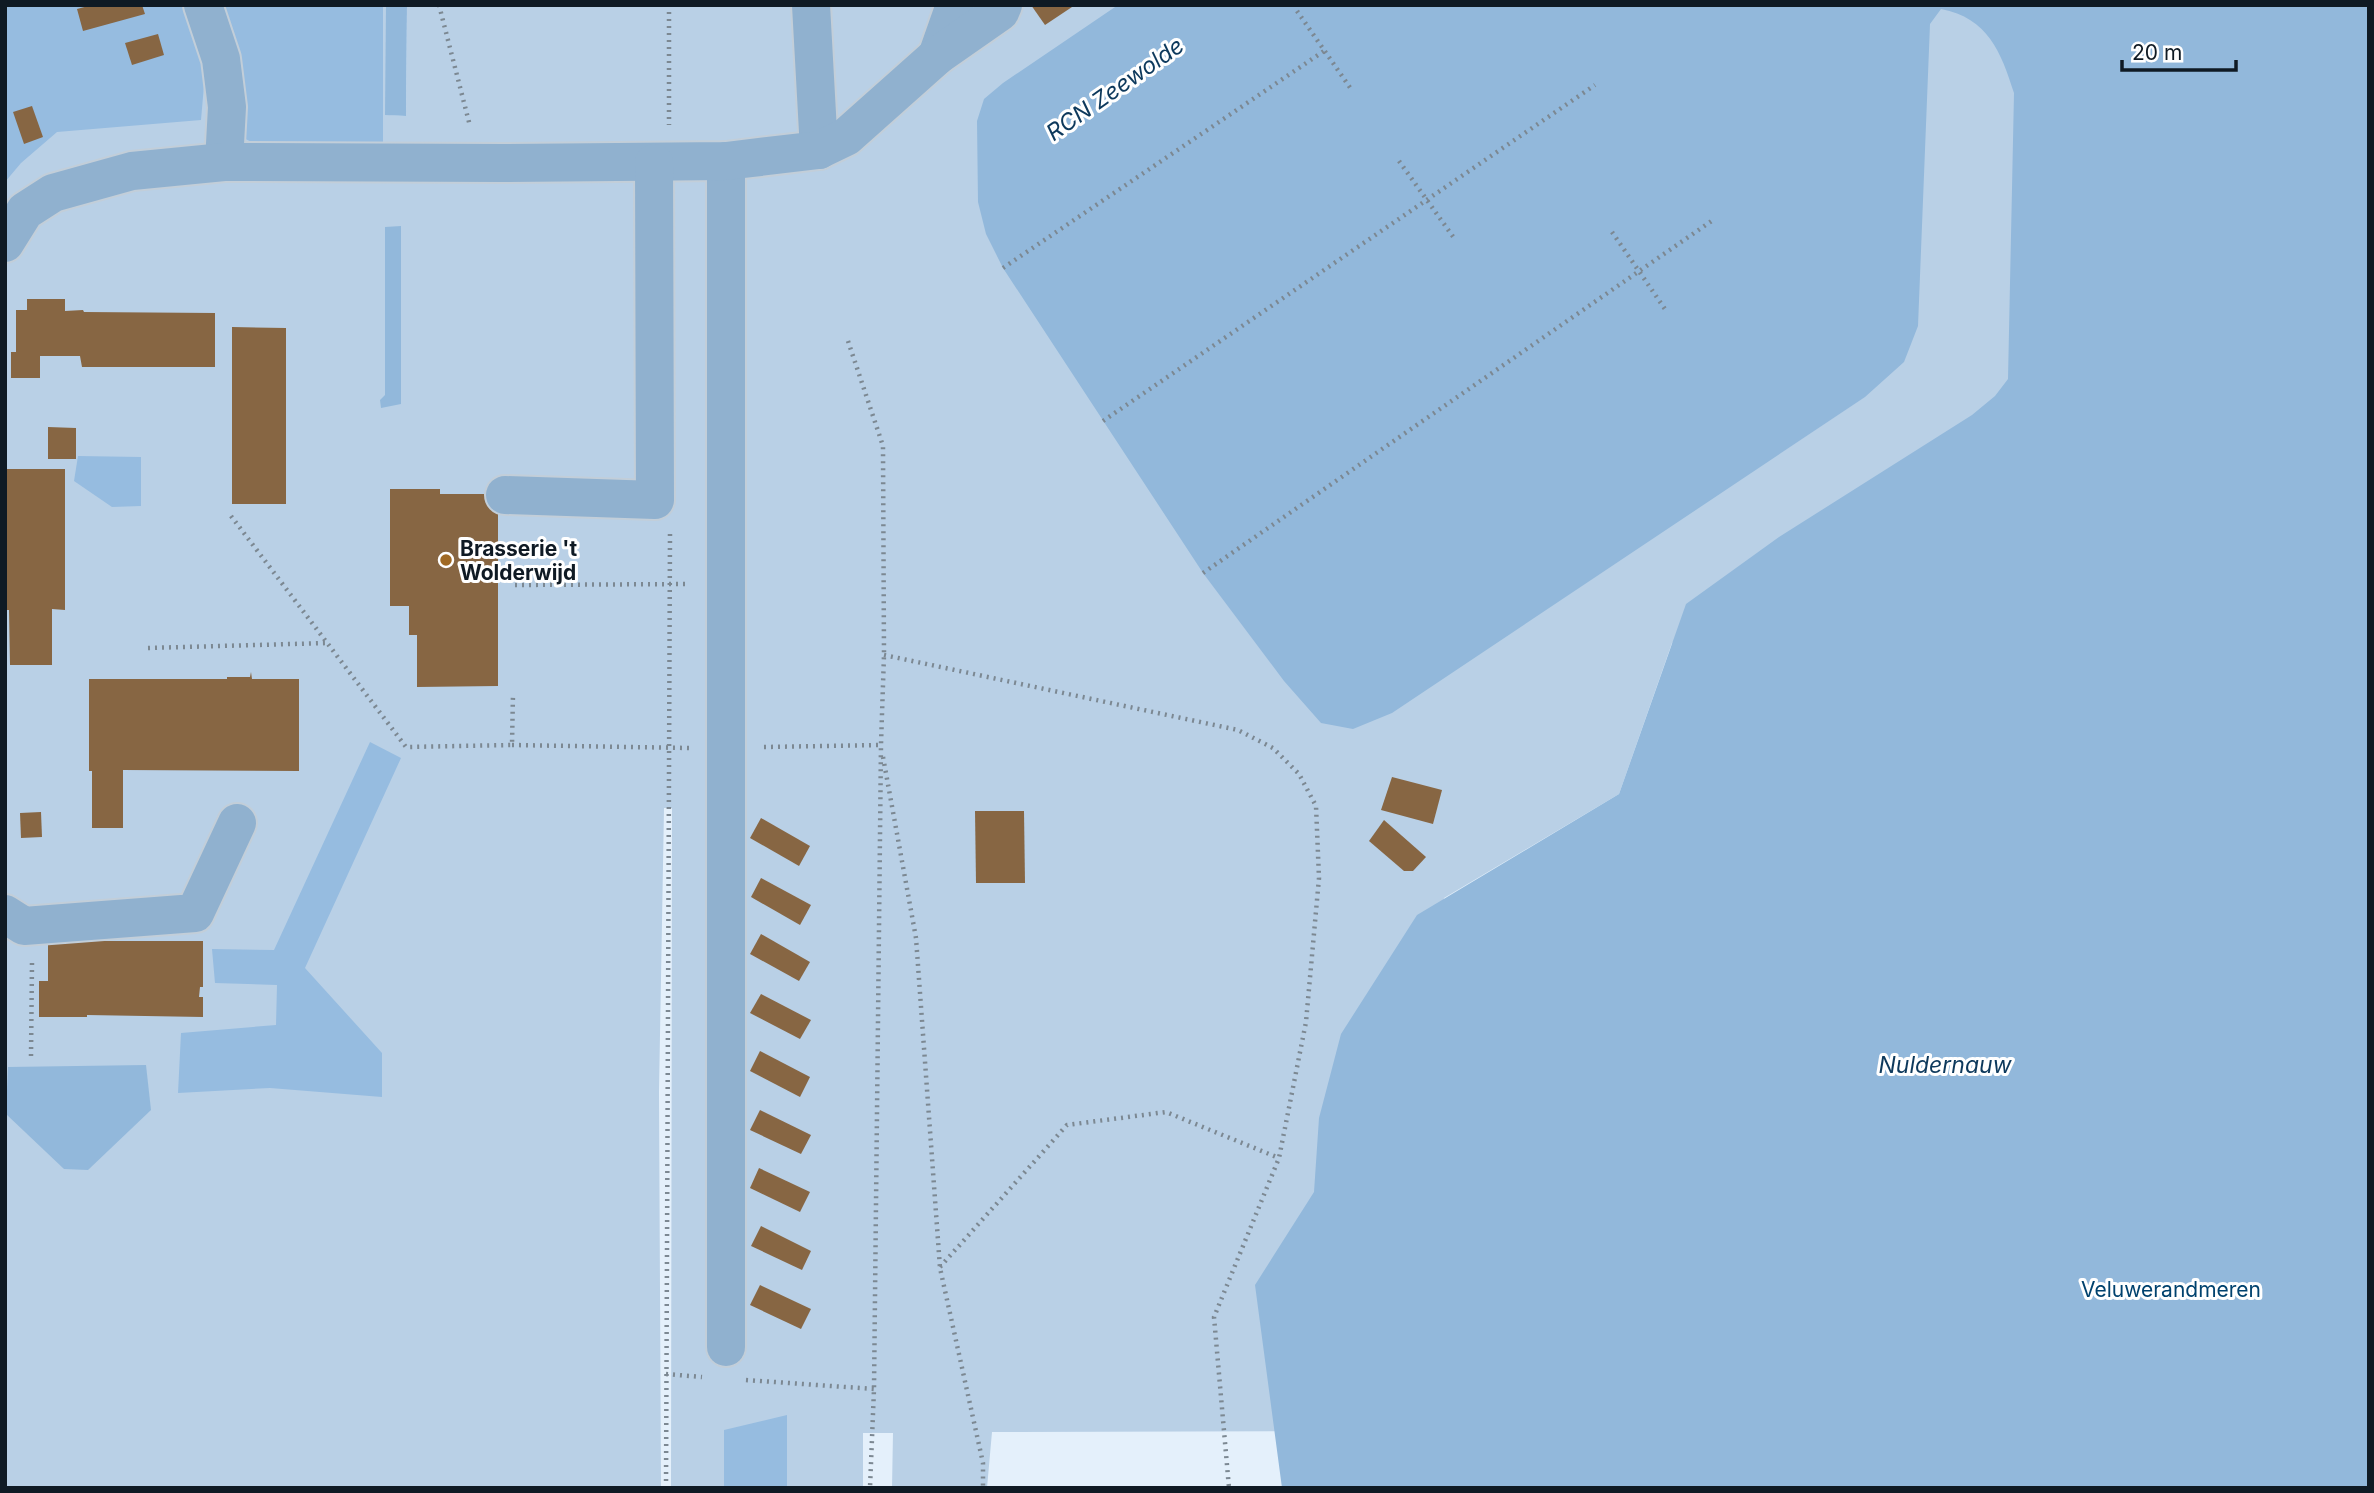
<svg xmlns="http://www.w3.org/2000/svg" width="2374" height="1493" font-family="Inter,sans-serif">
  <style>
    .green { fill: #b9d0e6 }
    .forest { fill: #96bce0 }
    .water { fill: #92b8db }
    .building { fill: #876643 }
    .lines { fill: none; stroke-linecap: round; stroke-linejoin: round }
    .minor-casing { stroke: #c2ced9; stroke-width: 42 }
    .path { stroke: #7c8892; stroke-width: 4.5; stroke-dasharray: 2 5; stroke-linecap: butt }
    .minor { stroke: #90b1cf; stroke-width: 38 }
    .poi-dot { fill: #a06924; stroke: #fff; stroke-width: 2.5 }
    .labels { text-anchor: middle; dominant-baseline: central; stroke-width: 6; stroke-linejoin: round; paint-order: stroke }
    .poi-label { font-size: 21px; font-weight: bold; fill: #0f1a24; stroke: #fff; text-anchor: start }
    .park-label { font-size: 21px; fill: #00426e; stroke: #fff }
    .water-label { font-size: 23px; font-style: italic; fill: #0d395c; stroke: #fff }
  </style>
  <rect width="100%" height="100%" fill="#e4f0fb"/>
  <path class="green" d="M5,5H389V115L406,116L407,5H2020V400L1672,643L1619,794L1444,898L1335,1431L992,1432L987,1488H892L893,1433H863V1488H787V1433H724V1488H671L672,808H664L659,1092L661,1488H5Z"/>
  <g class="forest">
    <path d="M5,5H187L206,62L201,120L57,132L21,163L5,182Z"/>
    <path d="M222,5H383V147H261L240,136Z"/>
    <path d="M78,456L141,457V506L112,507L74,481Z"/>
    <path d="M370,742L401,758L305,968L382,1053V1097L270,1088L178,1093L181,1033L276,1025L277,985L215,983L212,949L274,950Z"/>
    <path d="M787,1415V1488H724V1430Z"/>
  </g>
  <g class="water">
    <path d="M386,5H407L406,116L385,115Z"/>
    <path d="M1118,5H2369V1488H1282L1255,1285L1314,1192L1319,1118L1341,1034L1417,915L1619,794L1686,604L1779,537L1972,415L1995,396L2008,379L2014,93C2001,52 1988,18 1941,9L1930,24L1918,326L1904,362L1865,397L1392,713L1353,729L1321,723L1284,681L1203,573L1003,268L986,234L978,202L977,121L984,99L1003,83Z"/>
    <path d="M401,226V404L381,408L380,400L385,395V227Z"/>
    <path d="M146,1065L151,1110L88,1170L64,1169L6,1114L8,1067Z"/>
  </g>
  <g class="building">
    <path d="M92,5H142L145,14L83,31L77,9Z"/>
    <path d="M1031,5H1075L1045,25Z"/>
    <path d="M158,34L164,55L132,65L125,43Z"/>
    <path d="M32,106L43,137L24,144L13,112Z"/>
    <path d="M27,299H65V311L83,310L84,312L215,313V367H82L80,356H40V378H11V352H16V310H27Z"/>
    <path d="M232,327L286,328V504H232Z"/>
    <path d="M48,427L76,428V459H48Z"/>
    <path d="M5,469H65V610L52,609V665H10L9,610H5Z"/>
    <path d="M390,489H440V494H498V686L417,687V635H409V606H390Z"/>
    <path d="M251,672L252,679H299V771L123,770V828H92V771H89V679H227V677H250Z"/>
    <path d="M1392,777L1442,790L1433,824L1381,810Z"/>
    <path d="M975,811H1024L1025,883H976Z"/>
    <path d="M41,812L42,837L21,838L20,813Z"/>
    <path d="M761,818L810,846L799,866L750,838Z"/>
    <path d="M1384,820L1426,857L1413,871H1404L1369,841Z"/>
    <path d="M761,878L811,905L800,925L751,897Z"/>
    <path d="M761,934L810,962L799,981L750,954Z"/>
    <path d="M48,941H203V987H200L199,997H203V1017L87,1015V1017H39V981H48Z"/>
    <path d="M761,994L811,1020L800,1039L750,1013Z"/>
    <path d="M760,1051L810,1077L800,1097L750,1071Z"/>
    <path d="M760,1110L811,1135L801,1154L750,1130Z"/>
    <path d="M759,1168L810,1192L800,1212L750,1188Z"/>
    <path d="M761,1226L811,1251L802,1270L751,1246Z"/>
    <path d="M760,1285L811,1309L801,1329L750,1305Z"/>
  </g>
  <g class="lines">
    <defs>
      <g id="minor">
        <path d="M203,5L221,59L227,107L224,162"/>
        <path d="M811,5L819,150"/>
        <path d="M937,56L955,5"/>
        <path d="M726,161V1347"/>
        <path d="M5,243L25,211L53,193L132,171L224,162L500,163L726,161L819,150L846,137L937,56L1000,12L1003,5"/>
        <path d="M505,495L655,500L654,163"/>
        <path d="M5,914L24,926L195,913L237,823"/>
      </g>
    </defs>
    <use href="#minor" class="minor-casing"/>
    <g class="path">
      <path d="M439,5L470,126"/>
      <path d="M669,5V125"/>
      <path d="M1297,11L1351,89"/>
      <path d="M1399,161L1454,238"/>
      <path d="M1612,232L1667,312"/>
      <path d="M1003,268L1324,51"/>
      <path d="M848,341L883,446L884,655L881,744L874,1389L870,1488"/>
      <path d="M1103,421L1595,85"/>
      <path d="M231,516L406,747L512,745L513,694"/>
      <path d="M1203,573L1713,220"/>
      <path d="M515,585L689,584"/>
      <path d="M148,648L328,643"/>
      <path d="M884,655L1238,730L1273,748L1299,774L1316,806L1319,878L1306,1022L1279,1158L1214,1317L1229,1488"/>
      <path d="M512,745L689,748"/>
      <path d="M764,747L881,745"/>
      <path d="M883,757L916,938L940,1268L983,1463V1488"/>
      <path d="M31,1056L32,963"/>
      <path d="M940,1267L1067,1125L1166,1112L1279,1158"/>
      <path d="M666,1374L702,1377"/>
      <path d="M746,1380L874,1389"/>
      <path d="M666,1488L670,533"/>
    </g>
    <use href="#minor" class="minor"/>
  </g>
  <circle class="poi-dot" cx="446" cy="560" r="7"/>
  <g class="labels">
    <g class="poi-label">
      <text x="460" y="548">Brasserie 't<tspan x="460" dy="24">Wolderwijd</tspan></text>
    </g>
    <g class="park-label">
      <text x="2171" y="1289">Veluwerandmeren</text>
    </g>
    <g class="water-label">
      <text transform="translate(1115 89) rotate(-35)">RCN Zeewolde</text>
      <text x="1945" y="1065">Nuldernauw</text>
    </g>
  </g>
  <rect width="2374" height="1493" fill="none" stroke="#0f1a24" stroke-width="14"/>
  <path d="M2122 60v10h114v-10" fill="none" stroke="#0f1a24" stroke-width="3.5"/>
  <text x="2132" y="60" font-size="21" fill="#0f1a24" stroke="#ffffff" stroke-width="5" paint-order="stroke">20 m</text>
</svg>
